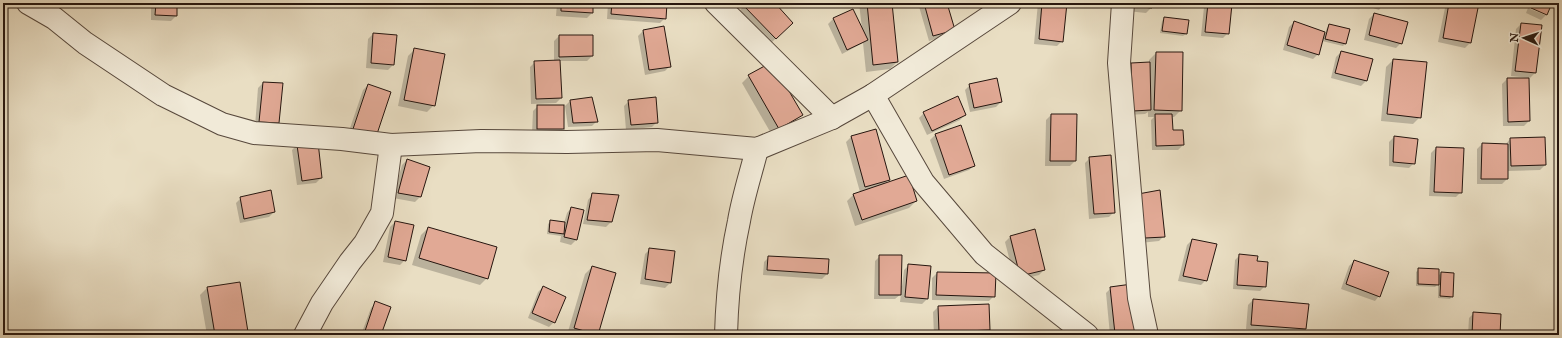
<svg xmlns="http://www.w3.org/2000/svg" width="1562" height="338" font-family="'IM FELL English',serif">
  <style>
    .shadow { fill: #0003 }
    .building { fill: #e1a995; stroke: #26160f }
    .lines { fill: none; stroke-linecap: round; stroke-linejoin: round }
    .minor-casing { stroke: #57483c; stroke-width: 24 }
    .tertiary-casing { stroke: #57483c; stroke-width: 24 }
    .minor { stroke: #f1ead8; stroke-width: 22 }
    .tertiary { stroke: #f1ead8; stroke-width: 22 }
  </style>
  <rect width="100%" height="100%" fill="#e9dec3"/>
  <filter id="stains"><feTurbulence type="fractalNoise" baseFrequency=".005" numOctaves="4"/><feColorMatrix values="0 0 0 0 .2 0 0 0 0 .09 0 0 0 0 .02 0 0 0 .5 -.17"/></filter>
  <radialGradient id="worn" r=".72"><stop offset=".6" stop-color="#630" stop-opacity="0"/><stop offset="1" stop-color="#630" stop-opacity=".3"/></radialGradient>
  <g class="shadow">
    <path d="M151,3H176V16L171,21L151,20Z"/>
    <path d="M557,3H592V13L587,18L556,16Z"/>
    <path d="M608,3H666L665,18L660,23L607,19Z"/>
    <path d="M747,3H773L792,23L770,44L739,11Z"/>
    <path d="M859,3H891L897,62L890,69L866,72L863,43L842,54L828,24L833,19L853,10L862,29Z"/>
    <path d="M918,3H946L948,35L929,41Z"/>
    <path d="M1038,3H1066L1062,41L1057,46L1034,44Z"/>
    <path d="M1081,3H1096L1094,5Z"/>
    <path d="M1128,3H1151V8L1146,13L1127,11Z"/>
    <path d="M1208,3L1231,5L1228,33L1223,38L1201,36L1204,7Z"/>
    <path d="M1281,3H1293L1290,6Z"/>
    <path d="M1358,3H1384L1379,10Z"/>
    <path d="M1446,3H1478L1470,43L1465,48L1438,42Z"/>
    <path d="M1530,3H1551L1546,15L1541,20L1526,13L1528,8L1545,15V13L1529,6Z"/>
    <path d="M1374,14L1401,43L1396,48L1364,40L1369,19Z"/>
    <path d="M1164,18L1187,21L1186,34L1183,36L1160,33L1162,21Z"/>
    <path d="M1294,22L1325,33L1327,28L1329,25L1349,30L1345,44L1343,46L1322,41L1318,54L1313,59L1283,50L1289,27Z"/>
    <path d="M1521,24L1535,73L1530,78L1511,76L1516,29Z"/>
    <path d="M643,31L670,66L665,71L645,75L638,36Z"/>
    <path d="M373,34L393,65L388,70L366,68L368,39Z"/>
    <path d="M559,36H592V56L587,61H559L561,98L556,103L531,104L530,67L535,62L554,61V41Z"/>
    <path d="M415,49L434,105L427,112L398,106L408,56Z"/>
    <path d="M1341,52L1371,60L1366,81L1361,86L1331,78L1336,57Z"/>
    <path d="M1156,53L1181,110L1174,117H1171L1172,131L1183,145L1178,150H1152L1151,120L1154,117H1148V112L1145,114L1128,115L1127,69L1132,64L1149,63V60Z"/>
    <path d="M1393,60L1420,117L1413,124L1381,121L1386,67Z"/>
    <path d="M749,76L801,115L794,122L772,135L742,83Z"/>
    <path d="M1507,79L1529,121L1524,126H1503L1502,84Z"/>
    <path d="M263,83L281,84L278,123L273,128L255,126L258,88Z"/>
    <path d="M368,85L375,136L348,134L363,90Z"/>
    <path d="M970,85L1001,102L996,107L970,112L965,90Z"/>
    <path d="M592,98L597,121L592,126L568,127L565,106L570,101Z"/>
    <path d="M629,101L657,122L652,127L626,130L624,106Z"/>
    <path d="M538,106L563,129L558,134L532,133L533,111Z"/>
    <path d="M924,113L965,115L960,120L927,135L919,118Z"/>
    <path d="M1051,115H1076L1075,161L1070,166H1045L1046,120Z"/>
    <path d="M960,127L974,166L969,170L944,179L930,140L935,135Z"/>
    <path d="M851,137L889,179L884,184L916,201L909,208L855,226L847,201L854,194L860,192L846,142Z"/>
    <path d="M1394,137L1414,163L1409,168L1389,166V142Z"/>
    <path d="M1510,139L1545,165L1540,170L1507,171V179L1502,184H1477V149L1482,144L1505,145Z"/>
    <path d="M297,145L321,178L316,183L297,185L292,150Z"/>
    <path d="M1436,148L1461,192L1456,197L1429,196L1431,153Z"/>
    <path d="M1090,158L1114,212L1109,217L1089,219L1085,163Z"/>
    <path d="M407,160L420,197L415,202L393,198L402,165Z"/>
    <path d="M593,194L611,222L606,227L583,224L588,200Z"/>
    <path d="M241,198L274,212L269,217L240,223L236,203Z"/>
    <path d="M1134,200L1164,236L1159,241L1140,243Z"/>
    <path d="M571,208L583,211L576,240L571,245L560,242L561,236L547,234L548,224L551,221L564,223L567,213Z"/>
    <path d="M395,222L405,260L400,265L383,262L390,227Z"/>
    <path d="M428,228L487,278L480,285L412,265L421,235Z"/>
    <path d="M1010,237L1044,270L1039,275L1015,281L1005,242Z"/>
    <path d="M1192,240L1206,280L1201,285L1178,281L1187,245Z"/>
    <path d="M650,249L670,283L665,288L640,284L645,254Z"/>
    <path d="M1240,255L1256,262L1265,286L1260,291L1233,289L1235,260Z"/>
    <path d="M880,256L900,286H902L904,270L909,265L927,299L922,304L900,302L901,294L895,299H874L875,261Z"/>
    <path d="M769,257L827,274L822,279L763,275L764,262Z"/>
    <path d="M1354,261L1379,296L1375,301L1341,289L1349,266Z"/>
    <path d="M592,267L614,274L597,335H567L585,274Z"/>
    <path d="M1419,269L1438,276L1441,273L1452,296L1450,299L1438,298V284L1435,287L1416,286V272Z"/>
    <path d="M937,273L994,296L989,301L932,300V278Z"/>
    <path d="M543,287L554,322L549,327L528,318L538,292Z"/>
    <path d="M207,288L247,331L243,335H207L200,295Z"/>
    <path d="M1111,288L1136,331L1132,335H1110L1106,293Z"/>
    <path d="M1253,300L1308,305L1306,329L1301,334L1246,329L1248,305Z"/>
    <path d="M376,303L380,335H361L371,308Z"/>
    <path d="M938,307L989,329L984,334L934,335L933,312Z"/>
    <path d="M1474,313L1499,335H1468L1469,318Z"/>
  </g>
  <g class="building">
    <path d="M156,3H177V16L155,15Z"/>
    <path d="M561,3H593V13L561,11Z"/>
    <path d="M612,3H667L666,19L611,14Z"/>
    <path d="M746,3H775L793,23L776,39L743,5Z"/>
    <path d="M867,3H892L898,62L873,65Z"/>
    <path d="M924,3H947L955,30L933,36Z"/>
    <path d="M1042,3H1067L1063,42L1039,39Z"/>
    <path d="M1132,3H1152V8L1132,6Z"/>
    <path d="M1208,3L1232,4L1229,34L1205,32Z"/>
    <path d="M1449,3H1479L1471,43L1443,38Z"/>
    <path d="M1533,3H1552L1547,15L1531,8Z"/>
    <path d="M853,9L868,40L847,50L833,18Z"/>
    <path d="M1374,13L1408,22L1402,44L1369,35Z"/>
    <path d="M1164,17L1189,20L1187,34L1162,31Z"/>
    <path d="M1294,21L1325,32L1319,55L1287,45Z"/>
    <path d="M1521,23L1542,25L1536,73L1515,71Z"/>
    <path d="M1329,24L1350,29L1346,44L1325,39Z"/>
    <path d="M664,26L671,67L649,70L643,30Z"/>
    <path d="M373,33L397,35L394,65L371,63Z"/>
    <path d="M559,35H593V56L559,57Z"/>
    <path d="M414,48L445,54L435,106L404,100Z"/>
    <path d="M1341,51L1373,59L1367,81L1335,73Z"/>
    <path d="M1156,52H1183L1182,111L1154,110Z"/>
    <path d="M1393,59L1427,62L1421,118L1387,114Z"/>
    <path d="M560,60L562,98L536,99L534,61Z"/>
    <path d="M772,62L803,115L779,129L748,75Z"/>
    <path d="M1150,62L1151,110L1133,111L1131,63Z"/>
    <path d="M997,78L1002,102L974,108L969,84Z"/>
    <path d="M1507,78H1529L1530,121L1508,122Z"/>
    <path d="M263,82L283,83L279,123L259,122Z"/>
    <path d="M368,84L391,92L376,137L353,129Z"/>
    <path d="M958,96L966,115L932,131L923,112Z"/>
    <path d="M592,97L598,122L573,123L570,100Z"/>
    <path d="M656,97L658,123L631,125L628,100Z"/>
    <rect x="537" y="105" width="27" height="24"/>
    <path d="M1051,114H1077L1076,161H1050Z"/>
    <path d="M1155,114H1172L1173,130H1183L1184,145L1156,146Z"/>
    <path d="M961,125L975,166L949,175L935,134Z"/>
    <path d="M876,129L890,180L865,187L851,136Z"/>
    <path d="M1394,136L1418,139L1415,164L1393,162Z"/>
    <path d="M1545,137L1546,165L1511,166L1510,138Z"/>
    <path d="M318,142L322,178L302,181L297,145Z"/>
    <path d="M1482,143L1508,144V179H1481Z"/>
    <path d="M1436,147L1464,148L1462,193L1434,192Z"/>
    <path d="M1111,155L1115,213L1094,214L1089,157Z"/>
    <path d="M407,159L430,167L421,197L398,193Z"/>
    <path d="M909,175L917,201L862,220L853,194Z"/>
    <path d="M271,190L275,212L244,219L240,197Z"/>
    <path d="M1160,190L1165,237L1145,238L1138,194Z"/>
    <path d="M592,193L619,195L612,222L587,220Z"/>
    <path d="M571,207L584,210L577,240L564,237Z"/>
    <path d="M550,220L565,222L564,234L549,232Z"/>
    <path d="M395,221L414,225L406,261L388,257Z"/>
    <path d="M428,227L497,247L488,279L419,258Z"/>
    <path d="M1035,229L1045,270L1020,276L1010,236Z"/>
    <path d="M1192,239L1217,244L1207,281L1183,276Z"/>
    <path d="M649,248L675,251L671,283L645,279Z"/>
    <path d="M1239,254L1258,256L1257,261L1268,262L1266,287L1237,285Z"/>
    <path d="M879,255H902L901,295H879Z"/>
    <path d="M768,256L829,259L828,274L767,270Z"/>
    <path d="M1354,260L1389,272L1380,297L1346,284Z"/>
    <path d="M908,264L931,266L928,299L905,297Z"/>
    <path d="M592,266L616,273L598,335L574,328Z"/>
    <path d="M1418,268L1439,269V285L1418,284Z"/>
    <path d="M937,272L996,273L995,297L936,295Z"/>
    <path d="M1441,272L1454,273L1453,297L1440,296Z"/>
    <path d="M240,282L248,332L228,335H215L207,287Z"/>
    <path d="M1132,284L1137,331L1115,334L1110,287Z"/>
    <path d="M543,286L566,297L555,323L532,313Z"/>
    <path d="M1253,299L1309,304L1306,329L1251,325Z"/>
    <path d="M375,301L391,307L381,335H377L365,331Z"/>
    <path d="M989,304L990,330L939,332L938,306Z"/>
    <path d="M1473,312L1501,314L1500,335H1472Z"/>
  </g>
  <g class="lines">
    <defs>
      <g id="minor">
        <path d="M28,3L54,18L85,43L163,95L222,124L254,133L342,139L391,145L481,141L567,142L657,140L757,149L832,118L873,95L1010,3"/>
        <path d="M716,3L832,118"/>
        <path d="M873,95L923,182L984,254L1087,335"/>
        <path d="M305,335L322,303L350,262L365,243L382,213L391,145"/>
        <path d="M726,335C727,297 731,258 739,221C743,197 751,173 757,149"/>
      </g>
      <path id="tertiary" d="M1123,3L1119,63L1139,298L1147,335"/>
    </defs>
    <use href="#minor" class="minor-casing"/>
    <use href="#tertiary" class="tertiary-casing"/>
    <use href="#minor" class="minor"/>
    <use href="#tertiary" class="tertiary"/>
  </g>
  <rect width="1562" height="338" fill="none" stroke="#e9dec3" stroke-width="16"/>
  <rect x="4" y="4" width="1554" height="330" fill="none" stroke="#26160f" stroke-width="2"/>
  <rect x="8" y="8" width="1546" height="322" fill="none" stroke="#26160f"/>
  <g transform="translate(1524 38) rotate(273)" stroke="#f1ead8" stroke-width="3" paint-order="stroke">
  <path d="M0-3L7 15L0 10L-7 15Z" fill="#26160f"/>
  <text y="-6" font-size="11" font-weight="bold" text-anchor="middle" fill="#26160f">N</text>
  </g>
  <rect width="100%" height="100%" filter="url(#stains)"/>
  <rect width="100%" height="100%" fill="url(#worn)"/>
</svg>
